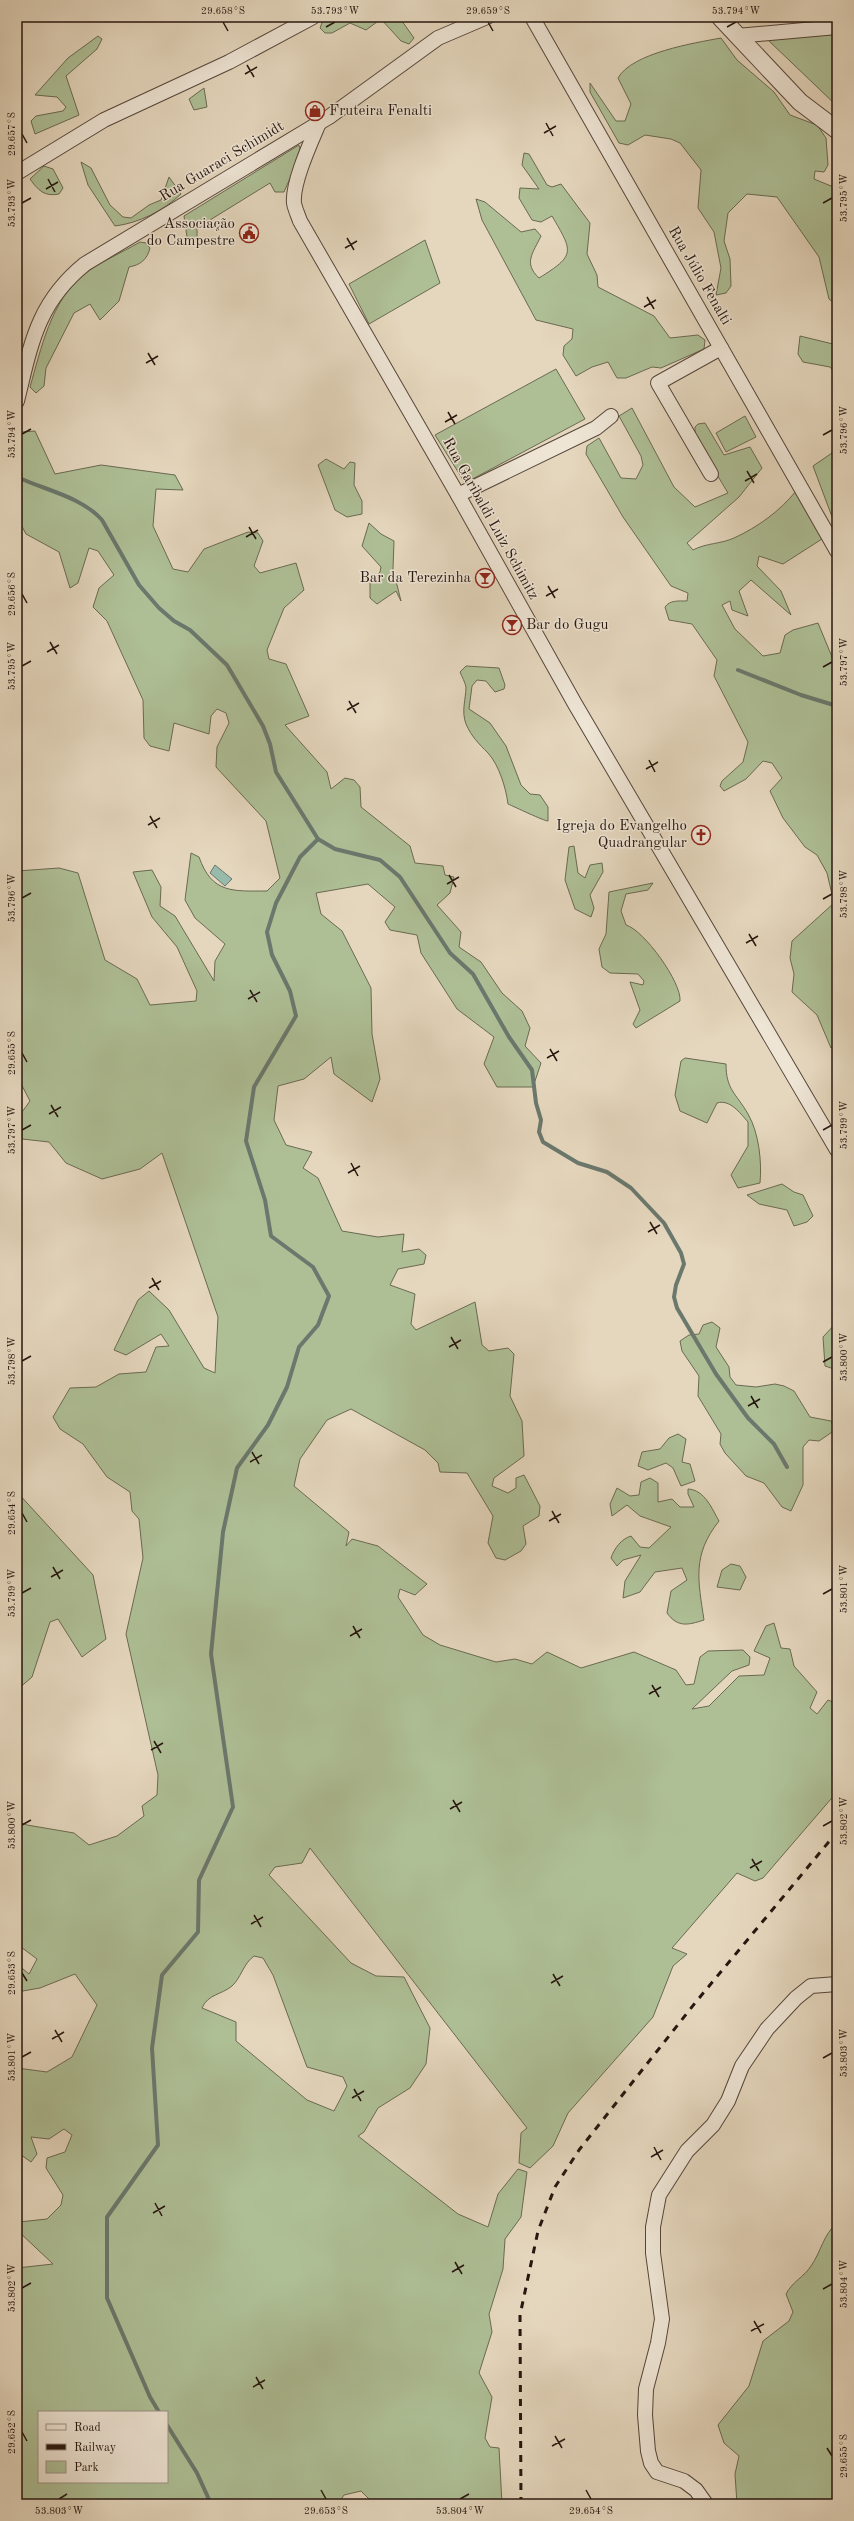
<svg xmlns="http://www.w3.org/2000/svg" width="854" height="2521" font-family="'Old Standard TT',serif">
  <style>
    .green { fill: #aebf96; stroke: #6a6a52; fill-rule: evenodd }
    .water { fill: #97baab; stroke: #6a786d }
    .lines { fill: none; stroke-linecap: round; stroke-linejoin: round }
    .stream { stroke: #6a786d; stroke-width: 4 }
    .minor-casing { stroke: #56463b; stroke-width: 16 }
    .tertiary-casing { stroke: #56463b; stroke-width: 19 }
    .minor { stroke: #eee5d5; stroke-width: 14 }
    .tertiary { stroke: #eee5d5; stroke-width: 17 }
    .rail { stroke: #27160f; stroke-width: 3; stroke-dasharray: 7 7; stroke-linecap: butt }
    .ticks { fill: none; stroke: #27160f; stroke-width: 1.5 }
    .labels { text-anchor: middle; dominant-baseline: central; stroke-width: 3; stroke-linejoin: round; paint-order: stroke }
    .poi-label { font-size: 15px; fill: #27160f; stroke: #eee5d5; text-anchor: end }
    .street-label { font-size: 15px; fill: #27160f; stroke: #eee5d5 }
    .neatline { fill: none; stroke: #27160f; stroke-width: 1.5 }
    .ticks-label { font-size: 10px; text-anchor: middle; fill: #27160f }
  </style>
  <rect width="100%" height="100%" fill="#e5d7be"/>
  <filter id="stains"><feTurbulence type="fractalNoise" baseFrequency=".005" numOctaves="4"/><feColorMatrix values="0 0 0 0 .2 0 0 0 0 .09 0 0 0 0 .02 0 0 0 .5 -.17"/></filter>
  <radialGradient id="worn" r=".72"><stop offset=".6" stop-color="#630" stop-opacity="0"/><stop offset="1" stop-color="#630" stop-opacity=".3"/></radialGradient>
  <g class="green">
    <path d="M327,17H399L414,38L409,44L401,41L381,19L366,30L350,23L332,33H325L320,28L323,20Z"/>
    <path d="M837,34V106L768,40Z"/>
    <path d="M98,36L102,39L97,49L66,76L79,115L35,134L31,121L36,116L63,111L66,107L57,97L35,95L68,58Z"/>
    <path d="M721,38L737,60L774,92L790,115L817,125L826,138L828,165L824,172L815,171L814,179L831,186L837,183V305L829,299L819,257L777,197L747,194L728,213L724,241L730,259L731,286L726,293L716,295L721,268L714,232L698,208L701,170L680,143L671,139L645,135L628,145L619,143L590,92V83L616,121H625L631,104L618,78C632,53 694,43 721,38Z"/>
    <path d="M204,88L207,107L194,110L189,99Z"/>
    <path d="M299,145L301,153L284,192H275L270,183L197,228V239L191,240L187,237L184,216Z"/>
    <path d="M524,153L529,154L547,185L552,187L561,184L590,223L587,254L597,275L598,287L654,316L670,338L698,335L705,340L704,349L661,368L652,367L626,378H617L608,362L592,367L576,376L563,355L564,346L572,339L573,329L536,320L482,220L476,199L485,202L521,232L535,229L541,236C533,253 523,263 539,278C576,255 573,252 552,216L541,222L532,220L519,198L520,188L539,189L522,165Z"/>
    <path d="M81,162L91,168L110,205L123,217L131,218L149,205L161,200L169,177L181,194C163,211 139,223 115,226L88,185Z"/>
    <path d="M44,166L53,169L63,188L59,194C44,197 38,190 30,179Z"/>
    <path d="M425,240L440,283L369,324L349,284Z"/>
    <path d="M140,242L146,243L150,248C147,260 140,265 129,267L119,301L100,320L90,304L74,313L46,368L44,386L36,393L30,387C41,349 51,301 83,275C100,262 121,253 140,242Z"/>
    <path d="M800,336L837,345V375L830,367L803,362L798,354Z"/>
    <path d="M556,369L585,419L465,483L435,435Z"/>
    <path d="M837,397V530L813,466L832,453L835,433L833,400Z"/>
    <path d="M632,408L674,487L695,507L728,493L695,438V427L698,424L705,423L724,455L750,447L762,468L739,497L687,543L693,550C706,543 721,544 734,538C758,527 780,511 796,491L825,537L783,564L759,556L757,566L781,591L791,615L751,580L739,591L748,616L732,610L730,601L722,605L735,629L763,656L780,653L785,635L793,630L818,623L837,669V1043L831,1048L817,1015L792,992L794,974L790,958L792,941L834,903L827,873L817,855L805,847L783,818L770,791L782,778L772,763L763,761L746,779L724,791L720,786L722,781L743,762L748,742L714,676L717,660L692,624L669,620L665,607C670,600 678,601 687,601L688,593L671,586L623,517L586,454L587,446L599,438L621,478L636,479L643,465L641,456L619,416Z"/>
    <path d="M745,416L756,437L726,452L716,433Z"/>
    <path d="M35,431L55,474L101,465L175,475L183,490L156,489L153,526L173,569L188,572L204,549L248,532L258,533L263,541L254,566L260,573L296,563L304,590L284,608L267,650L269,659L286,664L309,716L285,725L327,772L331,789L345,778L354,780L360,787L361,807L410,846L415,863L443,866L445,875L454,877L450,893L437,905L461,932L459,947L481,962L502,993L522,1011L530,1028L525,1046L541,1063L533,1087H497L484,1064L494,1037L457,1009L421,953L417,935L390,930L385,922L395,907L368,884L316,893L321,914L342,931L371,988L372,1034L380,1079L372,1102L334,1074L331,1057L304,1079L278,1086L274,1120L286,1145L312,1152L303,1168L318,1178L342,1231L378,1237L404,1234L402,1252L419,1249L426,1255L424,1264L398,1269L390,1285L415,1294L411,1324L416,1330L475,1302L482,1345L489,1351L508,1348L514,1354L510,1396L522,1421L524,1456L494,1478L492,1486L508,1493L516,1488V1478L524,1475L540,1506L539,1516L523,1526L526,1544L521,1551L505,1560L496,1558L488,1543L493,1516L467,1473L440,1472L438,1463L425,1450L351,1409L327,1420L300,1459L294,1486L349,1532L346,1546L352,1539L378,1546L427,1584L415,1595L400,1589L398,1597L423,1635L440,1645L496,1662L515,1659L532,1664L547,1652L581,1668L634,1652L676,1670L686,1685L694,1684L700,1657L708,1651L743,1650L750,1657L749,1665L732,1671L692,1709L709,1706L739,1676L764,1675L770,1658L754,1651L766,1626L774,1623L781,1648L790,1649L794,1666L817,1692L810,1708L817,1714L828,1700L837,1704V1792L763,1878L755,1881L737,1873L672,1948L687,1954L673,1966L653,2017L568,2113L553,2146L530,2168L519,2163L521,2133L527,2128L310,1848L302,1863L275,1867L269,1875L351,1963L376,1976L404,1977L430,2028L426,2064L410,2088L378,2108L364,2132L358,2136L458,2214L488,2227L498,2194L518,2169L527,2172L521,2217L505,2239L503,2269L489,2314L492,2332L479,2373L492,2397L485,2438L490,2447L499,2448L502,2504H374L361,2491L344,2495L338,2504H17V2268L53,2264L17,2230L19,2222L47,2219L61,2205L63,2195L46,2168L47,2158L65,2152L72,2135L64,2129L49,2139L31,2137L37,2154L31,2162L17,2152V2068L47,2072L72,2057L97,2005L75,1974L40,1988L17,1992V1964L29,1974L37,1959L17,1944V1821L27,1825L74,1833L89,1845L117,1836L144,1816L142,1806L157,1795L158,1775L126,1634L143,1558L139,1519L132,1511L130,1492L107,1477L83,1444L60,1429L53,1417L70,1388L96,1387L119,1374L146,1372L156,1347L169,1346L161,1334L126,1355L114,1350L138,1300L149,1291L169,1310L204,1368L215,1373L218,1317L162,1153L140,1169L102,1179L66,1163L49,1142L22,1139V1112L30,1101L17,1076V871L59,868L78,873L105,960L137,979L150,1005L196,1001L197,991L177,947L152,917L133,872L152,870L161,887L160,906L175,916L214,981L215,961L225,944L195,918L185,900L191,853L199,857C212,894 233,891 267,891L280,878L266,821L216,767L217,747L229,723L226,713L217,709L211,716L209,734L174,723L169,751L150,746L144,738L143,700L107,621L93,607L99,588L114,575L98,551L89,548L78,583L70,588L59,552L26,534L17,517V443L22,432ZM254,1956L263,1958L273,1975L307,2067L343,2077L347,2086L334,2111L307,2100L236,2041V2022L202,2008C208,1994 221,1995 232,1986C241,1978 243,1964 254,1956ZM39,2412H167V2482H39Z"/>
    <path d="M326,459L344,469L350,462L355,463L354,485L362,501V514L347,517L335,510L318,465Z"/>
    <path d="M369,523L381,534L394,541L393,569L401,601L396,591L377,604L370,598V583L380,572L381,567L362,546Z"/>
    <path d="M466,666L499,668L505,685L504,689L495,692L486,681L477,680L472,686L469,709L490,723L506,746L521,785L530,794L540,795L548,807V821C544,821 515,807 508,804C506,788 499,765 488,753C479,744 471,736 466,724C461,711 466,699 466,687C465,682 462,677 460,672Z"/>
    <path d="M574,846L578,873L585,878L590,865L602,863L603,872L590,895L594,908L591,917L575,909L565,880L569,847Z"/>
    <path d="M653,883L648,890L626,894L621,911L626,925C644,930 682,983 680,1001L636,1028L633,1024L640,1010L630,982L643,985L644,981L638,974L610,973L602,967L599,949L606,934L609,892Z"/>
    <path d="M685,1058L726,1064C726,1090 736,1093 748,1114C759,1133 762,1162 760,1183L738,1188L731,1175L748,1146V1122C740,1113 730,1099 717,1103L707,1123L680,1111L675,1095L681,1061Z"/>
    <path d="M782,1184L794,1192L803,1195L813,1216L807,1222L794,1226L787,1210L759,1204L747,1195Z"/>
    <path d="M712,1322L720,1328L716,1347L729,1367L730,1377L736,1385L756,1387L775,1384L784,1386L794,1391L810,1417L831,1421L835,1430L819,1441L809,1440L803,1447V1485L791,1511L782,1507L764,1483L746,1476L725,1453L720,1444L721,1434L698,1396L699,1376L682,1351L680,1341L689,1335L699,1334L703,1325Z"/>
    <path d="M837,1322V1370L825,1366L823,1337Z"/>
    <path d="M678,1434L686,1439L682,1462L690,1464L695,1481L681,1486L673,1468L666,1463L648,1470L638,1466L642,1452L660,1449L669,1438Z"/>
    <path d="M650,1478L658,1483V1502L672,1499L680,1507H694L688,1494V1489C705,1490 712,1509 719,1521C692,1555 698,1580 704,1620C688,1625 678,1628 667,1613L671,1591L687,1580L682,1568L655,1572L640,1592L623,1598L625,1581L641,1555L623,1560L617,1566L611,1558C614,1549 621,1539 631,1536L640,1547L649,1548L671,1527L640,1516L627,1505L612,1516L610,1504L617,1488L630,1496L639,1495L641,1482Z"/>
    <path d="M17,1492L93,1575L106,1639L82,1657L58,1619L50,1622L32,1677L17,1690Z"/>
    <path d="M731,1564L740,1566L746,1577L740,1590L717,1587L722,1570Z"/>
    <path d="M837,2223V2504H784L776,2501L773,2504H737L735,2474L739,2456L724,2443L718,2425L749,2386L763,2341L789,2321L793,2312L786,2294C792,2282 804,2277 811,2266C821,2252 823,2235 837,2223Z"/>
  </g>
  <path class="water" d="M215,865L232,879L225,886L210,873Z"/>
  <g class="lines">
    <g class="stream">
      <path d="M17,477C45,490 82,497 102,520L139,585L159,608L174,621L190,630L227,665L263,726L270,744L276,772L318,839L335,849L380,860L400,877L450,953L473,974L509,1037L532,1070L536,1103L541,1120L539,1132L543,1142L578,1163L607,1172L631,1188L664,1223L681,1253L684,1264L676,1285L674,1297L677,1308L716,1374L748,1418L774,1444L787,1467"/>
      <path d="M738,670L801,695L837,706"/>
      <path d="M159,2412L150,2397L107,2298V2217L158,2145L152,2048L162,1975L198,1932L199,1880L233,1807L211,1654L223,1532L237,1468L268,1425L287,1387L299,1347L318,1325L329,1296L313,1267L271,1236L265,1200L246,1141L254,1087L296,1016L290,991L272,955L267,932L276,903L300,857L318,839"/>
      <path d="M167,2425L197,2473L211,2504"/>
    </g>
    <defs>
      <g id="minor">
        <path d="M532,17L837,551"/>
        <path d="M737,36L837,27"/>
        <path d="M319,123C311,142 292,183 294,203C295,209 298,215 300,221L458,495L575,704L837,1150"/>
        <path d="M17,173L104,120L229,62L313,17"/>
        <path d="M17,401C31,344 37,303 85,264L329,117L438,38L487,17"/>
        <path d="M711,474L658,383L721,348"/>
        <path d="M458,495L596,428L611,416"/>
        <path d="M706,2504L696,2490L684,2481L657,2472L651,2463L648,2451L645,2415L646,2389L658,2343L662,2319L653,2253V2227L659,2195L687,2151L713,2125L728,2101L742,2066L767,2029L796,1998L811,1986L837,1984"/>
      </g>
      <path id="tertiary" d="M720,17L800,102L837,130"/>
    </defs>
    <use href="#minor" class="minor-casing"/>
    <use href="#tertiary" class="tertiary-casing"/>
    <use href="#minor" class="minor"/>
    <use href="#tertiary" class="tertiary"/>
    <path class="rail" d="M521,2504L520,2315L538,2231L555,2187L579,2150L695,2003L837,1832"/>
  </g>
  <path class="ticks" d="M223,22L228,31M488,22L493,31M326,27L335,22M727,27L736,22M247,65L254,77M245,74L257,67M546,123L553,136M544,133L556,126M22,134L27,143M48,179L55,192M46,189L58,182M22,203L31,198M823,203L832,198M347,238L354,250M345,248L357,241M647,297L654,309M644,307L656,300M148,353L155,365M146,363L158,356M448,412L455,424M445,422L457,415M22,434L31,429M823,435L832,430M747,471L754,483M745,481L757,474M249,527L256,539M246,537L258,530M548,586L555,598M22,594L27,603M546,596L558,589M50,642L57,654M47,652L59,645M22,666L31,661M823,667L832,662M349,701L356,713M347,710L359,703M649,760L655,772M646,769L658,762M150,816L157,828M148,825L160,818M449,875L456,887M447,884L459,877M22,898L31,893M823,899L832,894M749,934L756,946M746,943L758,936M250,990L257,1002M248,999L260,992M550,1049L557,1061M22,1053L27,1062M547,1058L559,1051M51,1105L58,1117M49,1114L61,1107M22,1130L31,1125M823,1130L832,1125M351,1163L358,1176M348,1173L360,1166M650,1222L657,1234M648,1232L660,1225M152,1278L159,1290M149,1288L161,1281M451,1337L458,1349M449,1347L461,1340M22,1361L31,1356M823,1362L832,1357M751,1396L758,1408M748,1406L760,1399M252,1452L259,1464M250,1462L262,1455M552,1511L559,1523M22,1513L27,1522M549,1521L561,1514M53,1567L60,1579M51,1577L63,1570M22,1593L31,1588M823,1594L832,1589M353,1626L360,1638M350,1636L362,1629M652,1685L659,1697M649,1694L661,1687M154,1741L161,1753M151,1750L163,1743M453,1800L460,1812M450,1809L462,1802M22,1825L31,1820M823,1826L832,1821M752,1859L759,1871M750,1868L762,1861M254,1915L261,1927M251,1924L263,1917M22,1973L27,1981M553,1974L560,1986M551,1983L563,1976M55,2030L62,2042M52,2039L64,2032M22,2057L31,2052M823,2058L832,2053M354,2089L361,2101M352,2098L364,2091M654,2147L661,2160M651,2157L663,2150M155,2203L162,2216M153,2213L165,2206M455,2262L462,2274M452,2272L464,2265M22,2288L31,2283M823,2289L832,2284M754,2321L761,2333M751,2331L764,2324M256,2377L263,2389M253,2387L265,2380M22,2432L27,2441M555,2436L562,2448M552,2446L565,2439M827,2448L832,2456M321,2490L326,2499M586,2490L591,2499M59,2499L67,2494M460,2499L469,2494"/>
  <defs>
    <symbol id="shop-ring" viewBox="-11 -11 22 22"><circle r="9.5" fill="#eee5d5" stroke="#8f2418" stroke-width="1.5"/><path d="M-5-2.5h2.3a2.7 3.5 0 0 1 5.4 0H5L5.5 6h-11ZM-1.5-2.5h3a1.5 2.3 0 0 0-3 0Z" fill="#8f2418"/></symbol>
    <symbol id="civic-ring" viewBox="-11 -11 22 22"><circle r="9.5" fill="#eee5d5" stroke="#8f2418" stroke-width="1.5"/><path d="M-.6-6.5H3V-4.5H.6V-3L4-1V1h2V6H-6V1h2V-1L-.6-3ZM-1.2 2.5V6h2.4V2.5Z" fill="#8f2418"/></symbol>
    <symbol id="bar-ring" viewBox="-11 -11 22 22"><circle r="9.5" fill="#eee5d5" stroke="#8f2418" stroke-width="1.5"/><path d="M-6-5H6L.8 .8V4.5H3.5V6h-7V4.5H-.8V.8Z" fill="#8f2418"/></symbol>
    <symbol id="church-ring" viewBox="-11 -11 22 22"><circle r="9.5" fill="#eee5d5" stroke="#8f2418" stroke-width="1.5"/><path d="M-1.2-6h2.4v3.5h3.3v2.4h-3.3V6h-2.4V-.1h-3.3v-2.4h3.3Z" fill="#8f2418"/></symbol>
  </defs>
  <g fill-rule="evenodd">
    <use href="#shop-ring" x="304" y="100" width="22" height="22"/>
    <use href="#civic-ring" x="238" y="222" width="22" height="22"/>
    <use href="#bar-ring" x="474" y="567" width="22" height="22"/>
    <use href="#bar-ring" x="501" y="614" width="22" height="22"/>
    <use href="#church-ring" x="690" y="824" width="22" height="22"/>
  </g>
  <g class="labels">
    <g class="poi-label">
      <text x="329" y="111" text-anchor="start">Fruteira Fenalti</text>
      <text x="235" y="224">Associação<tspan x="235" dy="17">do Campestre</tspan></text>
      <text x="471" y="578">Bar da Terezinha</text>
      <text x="526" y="625" text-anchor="start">Bar do Gugu</text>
      <text x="687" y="826">Igreja do Evangelho<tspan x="687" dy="17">Quadrangular</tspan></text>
    </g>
    <g class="street-label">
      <text transform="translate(222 162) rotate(-31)">Rua Guaraci Schimidt</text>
      <text transform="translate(699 276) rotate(60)">Rua Júlio Fenalti</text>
      <text transform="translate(490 519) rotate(61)">Rua Garibaldi Luiz Schimitz</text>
    </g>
  </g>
  <rect width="854" height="2521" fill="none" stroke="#e5d7be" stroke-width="44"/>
  <rect x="38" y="2411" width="130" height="72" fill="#eee5d5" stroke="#9e9286"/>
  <rect x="46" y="2424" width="20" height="6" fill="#eee5d5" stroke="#9e9286"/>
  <text x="74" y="2431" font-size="12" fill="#27160f">Road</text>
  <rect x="46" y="2444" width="20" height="6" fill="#27160f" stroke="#9e9286"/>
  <text x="74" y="2451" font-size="12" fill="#27160f">Railway</text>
  <rect x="46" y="2461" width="20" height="12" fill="#aebf96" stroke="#9e9286"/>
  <text x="74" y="2471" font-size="12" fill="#27160f">Park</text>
  <rect x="22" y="22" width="810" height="2477" class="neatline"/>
  <g class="ticks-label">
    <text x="223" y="14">29.658°S</text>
    <text x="335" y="14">53.793°W</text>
    <text x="488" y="14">29.659°S</text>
    <text x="736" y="14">53.794°W</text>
    <text transform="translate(11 134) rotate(-90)" y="4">29.657°S</text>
    <text transform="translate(843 198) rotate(-90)" y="4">53.795°W</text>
    <text transform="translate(11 203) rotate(-90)" y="4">53.793°W</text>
    <text transform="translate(843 430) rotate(-90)" y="4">53.796°W</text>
    <text transform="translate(11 434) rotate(-90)" y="4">53.794°W</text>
    <text transform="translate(11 594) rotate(-90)" y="4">29.656°S</text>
    <text transform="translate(843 662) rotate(-90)" y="4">53.797°W</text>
    <text transform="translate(11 666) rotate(-90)" y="4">53.795°W</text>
    <text transform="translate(843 894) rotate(-90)" y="4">53.798°W</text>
    <text transform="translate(11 898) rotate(-90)" y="4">53.796°W</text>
    <text transform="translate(11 1053) rotate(-90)" y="4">29.655°S</text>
    <text transform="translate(843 1125) rotate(-90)" y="4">53.799°W</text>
    <text transform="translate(11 1130) rotate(-90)" y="4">53.797°W</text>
    <text transform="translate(843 1357) rotate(-90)" y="4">53.800°W</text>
    <text transform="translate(11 1361) rotate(-90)" y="4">53.798°W</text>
    <text transform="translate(11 1513) rotate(-90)" y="4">29.654°S</text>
    <text transform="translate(843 1589) rotate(-90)" y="4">53.801°W</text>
    <text transform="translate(11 1593) rotate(-90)" y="4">53.799°W</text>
    <text transform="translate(843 1821) rotate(-90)" y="4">53.802°W</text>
    <text transform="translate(11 1825) rotate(-90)" y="4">53.800°W</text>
    <text transform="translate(11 1973) rotate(-90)" y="4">29.653°S</text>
    <text transform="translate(843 2053) rotate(-90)" y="4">53.803°W</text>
    <text transform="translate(11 2057) rotate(-90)" y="4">53.801°W</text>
    <text transform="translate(843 2284) rotate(-90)" y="4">53.804°W</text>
    <text transform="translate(11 2288) rotate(-90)" y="4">53.802°W</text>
    <text transform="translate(11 2432) rotate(-90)" y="4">29.652°S</text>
    <text transform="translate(843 2456) rotate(-90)" y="4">29.655°S</text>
    <text x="59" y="2514">53.803°W</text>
    <text x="326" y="2514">29.653°S</text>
    <text x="460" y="2514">53.804°W</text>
    <text x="591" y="2514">29.654°S</text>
  </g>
  <rect width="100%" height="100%" filter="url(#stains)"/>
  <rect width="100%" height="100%" fill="url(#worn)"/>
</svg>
